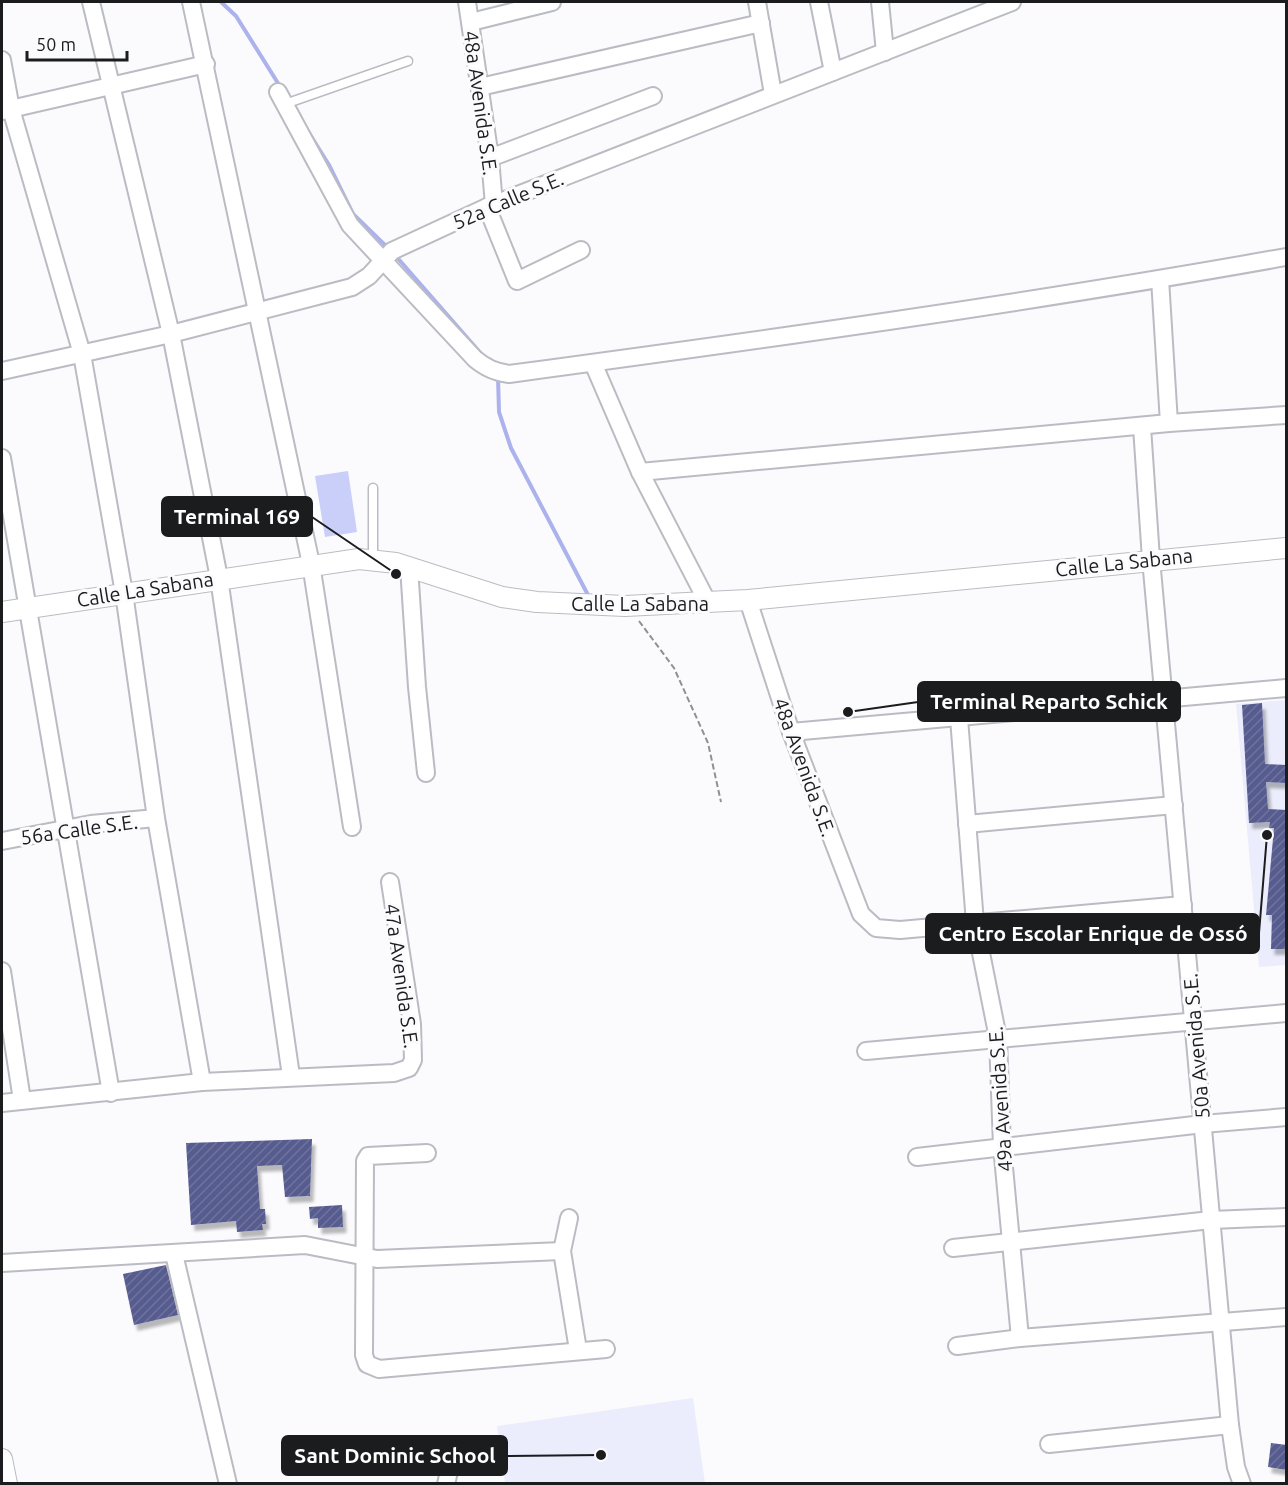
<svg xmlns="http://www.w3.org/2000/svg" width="1288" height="1485" font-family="Ubuntu,sans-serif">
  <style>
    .built { fill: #ebedfc }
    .green { fill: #c9cff9 }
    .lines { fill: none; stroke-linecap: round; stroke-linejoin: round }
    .stream { stroke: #abb2ec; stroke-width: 4 }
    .building { fill: url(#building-hatch); filter: url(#shadow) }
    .service-casing { stroke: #bbbcc3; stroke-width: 11 }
    .minor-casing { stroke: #bbbcc3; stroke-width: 20 }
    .tertiary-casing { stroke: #bbbcc3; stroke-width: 22 }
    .path { stroke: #8f9092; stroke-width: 2; stroke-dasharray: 6 3; stroke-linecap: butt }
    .service { stroke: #fff; stroke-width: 8 }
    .minor { stroke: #fff; stroke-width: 16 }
    .tertiary { stroke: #fff; stroke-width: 20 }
    .labels { text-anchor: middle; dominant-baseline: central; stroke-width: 6; stroke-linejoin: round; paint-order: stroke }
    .street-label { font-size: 20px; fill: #1b1c1e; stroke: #fbfbfe }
    .leader { fill: none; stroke: #1b1c1e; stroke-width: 2 }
    .callout-dot { fill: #1b1c1e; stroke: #fbfbfe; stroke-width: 2 }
    .callout { fill: #1b1c1e; stroke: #1b1c1e; stroke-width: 2 }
    .callout-label { font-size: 21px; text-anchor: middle; font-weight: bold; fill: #fff }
  </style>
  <defs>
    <pattern id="building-hatch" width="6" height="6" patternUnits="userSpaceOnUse" patternTransform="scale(1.5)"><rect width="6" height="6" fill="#565b8f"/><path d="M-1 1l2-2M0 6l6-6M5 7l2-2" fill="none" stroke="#6f739a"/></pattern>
    <filter id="shadow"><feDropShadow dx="3.5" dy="6" stdDeviation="1.5" flood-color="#0004"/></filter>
  </defs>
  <rect width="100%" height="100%" fill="#fbfbfe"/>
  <g class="built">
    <path d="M1286,700V965L1259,967L1236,704Z"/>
    <path d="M693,1398L705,1483H505L497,1426Z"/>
  </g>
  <path class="green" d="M348,471L357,532L325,537L315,476Z"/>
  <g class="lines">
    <g class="stream">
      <path d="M221,2L236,16L281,88"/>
      <path d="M309,133L329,165L353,214L389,249"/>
      <path d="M394,254L484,357"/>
      <path d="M498,377L499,412L511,448L588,595"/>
    </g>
  </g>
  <g class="building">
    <path d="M1262,703L1265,764L1287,765V783L1266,782L1268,809L1287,810V949H1271L1272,915H1266L1274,828H1269L1270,822L1249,823L1242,705Z"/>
    <path d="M312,1139L310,1196L285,1197L282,1165L257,1166L260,1209H265L266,1224H262L263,1230L237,1232L236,1221L191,1225L186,1143Z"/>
    <path d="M342,1205L343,1227L318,1228V1218L310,1219L309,1207Z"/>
    <path d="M166,1265L178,1315L134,1325L123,1274Z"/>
    <path d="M1271,1443L1287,1445V1470L1268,1467Z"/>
  </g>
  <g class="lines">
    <defs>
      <g id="service">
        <path d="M285,104L408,61"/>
        <path d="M373,488V559"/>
      </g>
      <g id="minor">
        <path d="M91,2L171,334L219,578L291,1076"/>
        <path d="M191,2L311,564L352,827"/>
        <path d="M467,2L490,158L494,205"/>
        <path d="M757,2L773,94"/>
        <path d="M819,2L833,72"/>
        <path d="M880,2L885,52"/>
        <path d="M471,22L552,2"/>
        <path d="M2,60L11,109L82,354L124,593L156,818L202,1082"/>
        <path d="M480,87L761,23"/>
        <path d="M278,92L350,225L475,359C486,368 495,372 509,374C769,339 1029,303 1286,257"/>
        <path d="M2,111L206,64"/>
        <path d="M490,158L653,96"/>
        <path d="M487,207L517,281L581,250"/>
        <path d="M1160,279L1169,423"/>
        <path d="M593,363L640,472L708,603"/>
        <path d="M2,371L171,334L352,287L369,276L392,251L487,207L1012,2"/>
        <path d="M1142,427L1151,559L1230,1425L1236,1467L1242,1484"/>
        <path d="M2,458L111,1093"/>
        <path d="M640,472L1169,423L1286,415"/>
        <path d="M409,567L417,687L426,773"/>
        <path d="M748,600L791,732L861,914L876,928L900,930L1183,905"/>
        <path d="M959,718L975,923L998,1038L1002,1146L1020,1338"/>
        <path d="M791,732L1286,688"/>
        <path d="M967,824L1174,805"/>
        <path d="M2,841L91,824L156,818"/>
        <path d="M2,971L22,1100"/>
        <path d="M866,1051L1286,1013"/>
        <path d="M2,1103L202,1082L394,1073L409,1068L413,1060L412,1024L390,882"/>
        <path d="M427,1153L368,1156L365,1161L364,1355L367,1364L379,1369L606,1349"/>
        <path d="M917,1157L1203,1124L1286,1117"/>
        <path d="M569,1218L562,1251L578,1350"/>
        <path d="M953,1248L1211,1220L1286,1217"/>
        <path d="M174,1254L228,1484"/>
        <path d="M2,1263L305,1245L377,1259L562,1251"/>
        <path d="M957,1346L1020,1338L1286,1317"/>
        <path d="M1049,1444L1230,1425"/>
        <path d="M446,1484L452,1459"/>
      </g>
      <g id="tertiary">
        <path d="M2,612L359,559L396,563L502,597L537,602L625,606L748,600L1286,548"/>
        <path d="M2,1459L7,1484"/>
      </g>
    </defs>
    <use href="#service" class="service-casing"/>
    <use href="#minor" class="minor-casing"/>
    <use href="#tertiary" class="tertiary-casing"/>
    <path class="path" d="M639,621L674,668L708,743L721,802"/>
    <use href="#service" class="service"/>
    <use href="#minor" class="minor"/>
    <use href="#tertiary" class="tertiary"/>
  </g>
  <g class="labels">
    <g class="street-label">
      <text transform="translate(481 103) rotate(82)">48a Avenida S.E.</text>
      <text transform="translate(508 200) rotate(-23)">52a Calle S.E.</text>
      <text transform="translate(1124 562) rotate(-6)">Calle La Sabana</text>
      <text transform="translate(145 589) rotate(-9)">Calle La Sabana</text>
      <text x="640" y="603">Calle La Sabana</text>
      <text transform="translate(805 767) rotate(70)">48a Avenida S.E.</text>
      <text transform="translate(79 829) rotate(-8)">56a Calle S.E.</text>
      <text transform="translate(402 976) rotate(82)">47a Avenida S.E.</text>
      <text transform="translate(1196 1046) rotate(-95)">50a Avenida S.E.</text>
      <text transform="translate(1000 1099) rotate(-94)">49a Avenida S.E.</text>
    </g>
  </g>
  <path class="leader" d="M396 574L312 517M848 712L918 702M1267 835L1259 933M601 1455L507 1456"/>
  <g class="callout-dot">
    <circle cx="396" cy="574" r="6"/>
    <circle cx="848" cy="712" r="6"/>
    <circle cx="1267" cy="835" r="6"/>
    <circle cx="601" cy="1455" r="6"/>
  </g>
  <g class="callout">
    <rect x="162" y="497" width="150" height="39" rx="6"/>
    <rect x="918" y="682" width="262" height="39" rx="6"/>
    <rect x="926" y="914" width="333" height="39" rx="6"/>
    <rect x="282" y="1436" width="225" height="39" rx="6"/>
  </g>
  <g class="callout-label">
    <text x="237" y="524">Terminal 169</text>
    <text x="1049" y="709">Terminal Reparto Schick</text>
    <text x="1093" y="941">Centro Escolar Enrique de Ossó</text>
    <text x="395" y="1463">Sant Dominic School</text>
  </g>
  <rect width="1288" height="1485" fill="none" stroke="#1b1c1e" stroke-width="6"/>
  <path d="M27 51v9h100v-9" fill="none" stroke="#1b1c1e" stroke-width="3"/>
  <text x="36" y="51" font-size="18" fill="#1b1c1e" stroke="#fbfbfe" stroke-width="4.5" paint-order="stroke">50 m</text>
</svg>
